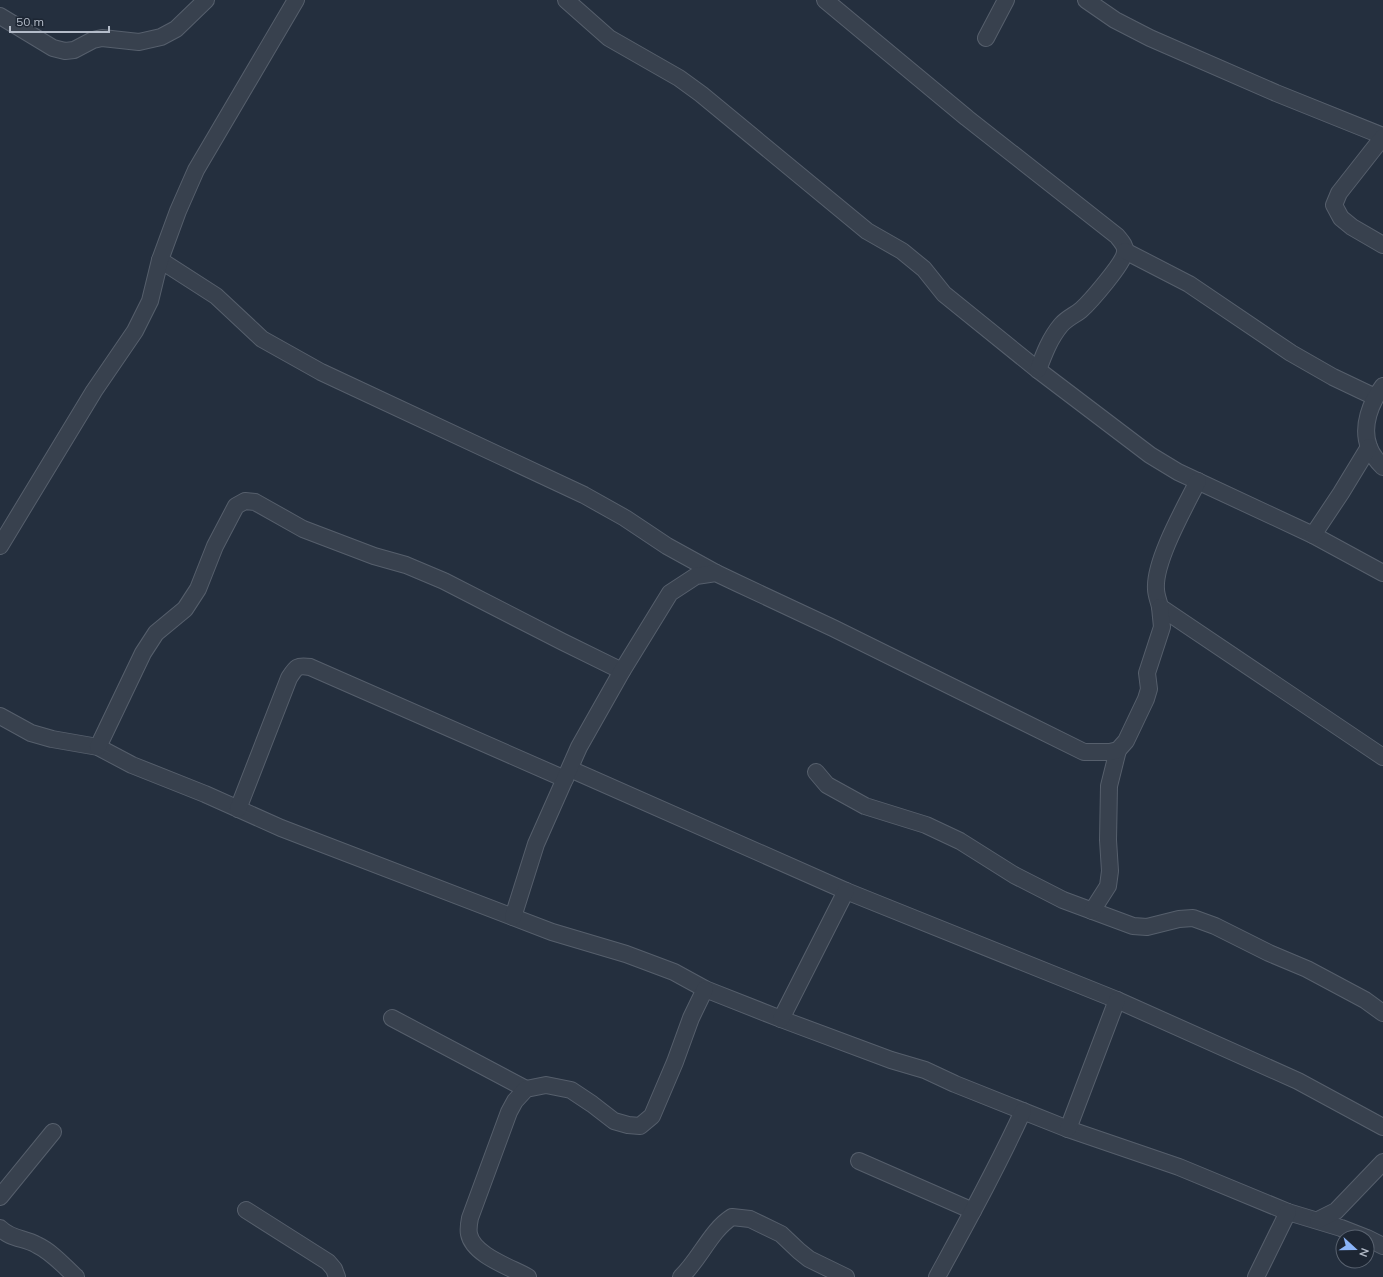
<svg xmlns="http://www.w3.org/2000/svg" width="1383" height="1277" font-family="Mulish,sans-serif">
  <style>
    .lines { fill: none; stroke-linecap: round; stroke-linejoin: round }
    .minor-casing { stroke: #565f6c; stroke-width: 18 }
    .minor { stroke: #38414e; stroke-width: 16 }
  </style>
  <rect width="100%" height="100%" fill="#242f3e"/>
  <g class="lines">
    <defs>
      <g id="minor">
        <path d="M566,0L609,38L679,78L701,94L867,231L902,251L924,269L944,294L1038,370L1150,455L1178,472L1313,535L1383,573"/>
        <path d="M825,0L967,118L1117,236C1121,241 1126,246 1125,252C1124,263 1090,302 1081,310C1075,315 1067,318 1061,325C1050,338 1044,354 1038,370"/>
        <path d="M1086,0L1115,20L1150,38L1276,93L1383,136"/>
        <path d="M0,16L53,48L65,51L74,50L93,40L102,38L139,42L161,37L176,29L206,0"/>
        <path d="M986,38L1006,0"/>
        <path d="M1383,137L1339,193L1334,205L1341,218L1352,227L1383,245"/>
        <path d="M1125,251L1189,284L1291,353L1333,377L1375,397"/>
        <path d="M160,260L216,296L262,339L321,372L584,495L625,518L667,546L716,573"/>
        <path d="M1383,386C1371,402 1361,426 1369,447C1372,455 1377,461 1383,467"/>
        <path d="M1198,481C1185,507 1154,561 1156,589C1156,595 1159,602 1160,607L1383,757"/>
        <path d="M1313,535L1341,493L1369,447"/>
        <path d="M0,546L94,391L135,331L150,301L160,260L178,211L196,170L296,0"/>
        <path d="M0,716L31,733L52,739L98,747L132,765L205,794L281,828L552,932L626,954L674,972L705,989L781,1019L891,1060L925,1070L955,1084L1068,1129L1179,1167L1288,1212L1341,1228L1364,1237"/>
        <path d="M98,747L143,653L156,633L185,609L198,589L215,546L236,506L245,501L255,502L303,529L374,556L406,565L444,581L563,642L622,671"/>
        <path d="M570,769L846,891L1117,1000L1298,1081L1383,1127"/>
        <path d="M816,772L827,785L865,806L926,825L960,841L1014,875L1063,900L1133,926L1147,927L1179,919L1193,918L1215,926L1269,953L1307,969L1365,1000L1383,1013"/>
        <path d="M238,809L289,678C296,667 297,665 310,667L565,779"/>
        <path d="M1092,911L1108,886L1110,871L1108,840L1109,786L1118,750"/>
        <path d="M513,917L536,844L579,747L622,671L670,593L696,576L716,573L737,583L833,628L1084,752H1110L1118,750L1126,741L1146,699L1149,689L1147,673L1162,627L1160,607"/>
        <path d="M392,1018L526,1089"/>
        <path d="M781,1019L846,891"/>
        <path d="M1068,1129L1117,1000"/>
        <path d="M859,1161L973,1211"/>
        <path d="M0,1197L53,1132"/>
        <path d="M246,1210L328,1262L334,1269L337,1277"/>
        <path d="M1318,1220L1336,1211L1383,1162"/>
        <path d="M0,1228C10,1239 25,1238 37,1245C52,1252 64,1266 76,1277"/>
        <path d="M1367,1238L1383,1246"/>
        <path d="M528,1277C510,1267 473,1255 469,1234C468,1229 469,1223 470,1218L509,1112L515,1101L526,1089L546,1085L571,1090L592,1104L614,1121L628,1125L640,1126L652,1116L675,1062L691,1018L705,989"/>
        <path d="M681,1277C700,1259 711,1230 732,1217L750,1219L781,1234L799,1251L809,1259L846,1277"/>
        <path d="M937,1277C967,1222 997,1168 1023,1111"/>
        <path d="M1256,1277L1288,1212"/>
      </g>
    </defs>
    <use href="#minor" class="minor-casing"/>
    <use href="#minor" class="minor"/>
  </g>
  <g transform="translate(1355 1249) rotate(111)"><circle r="19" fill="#1d2633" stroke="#59626f"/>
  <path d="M0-3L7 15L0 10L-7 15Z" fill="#8ab4f8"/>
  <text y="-6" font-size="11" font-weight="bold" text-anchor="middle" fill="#b4bcc9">N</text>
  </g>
  <path d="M10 26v6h99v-6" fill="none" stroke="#b4bcc9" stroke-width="2"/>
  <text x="16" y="26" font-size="12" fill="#b4bcc9" stroke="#1d2633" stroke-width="3" paint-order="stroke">50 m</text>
</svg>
